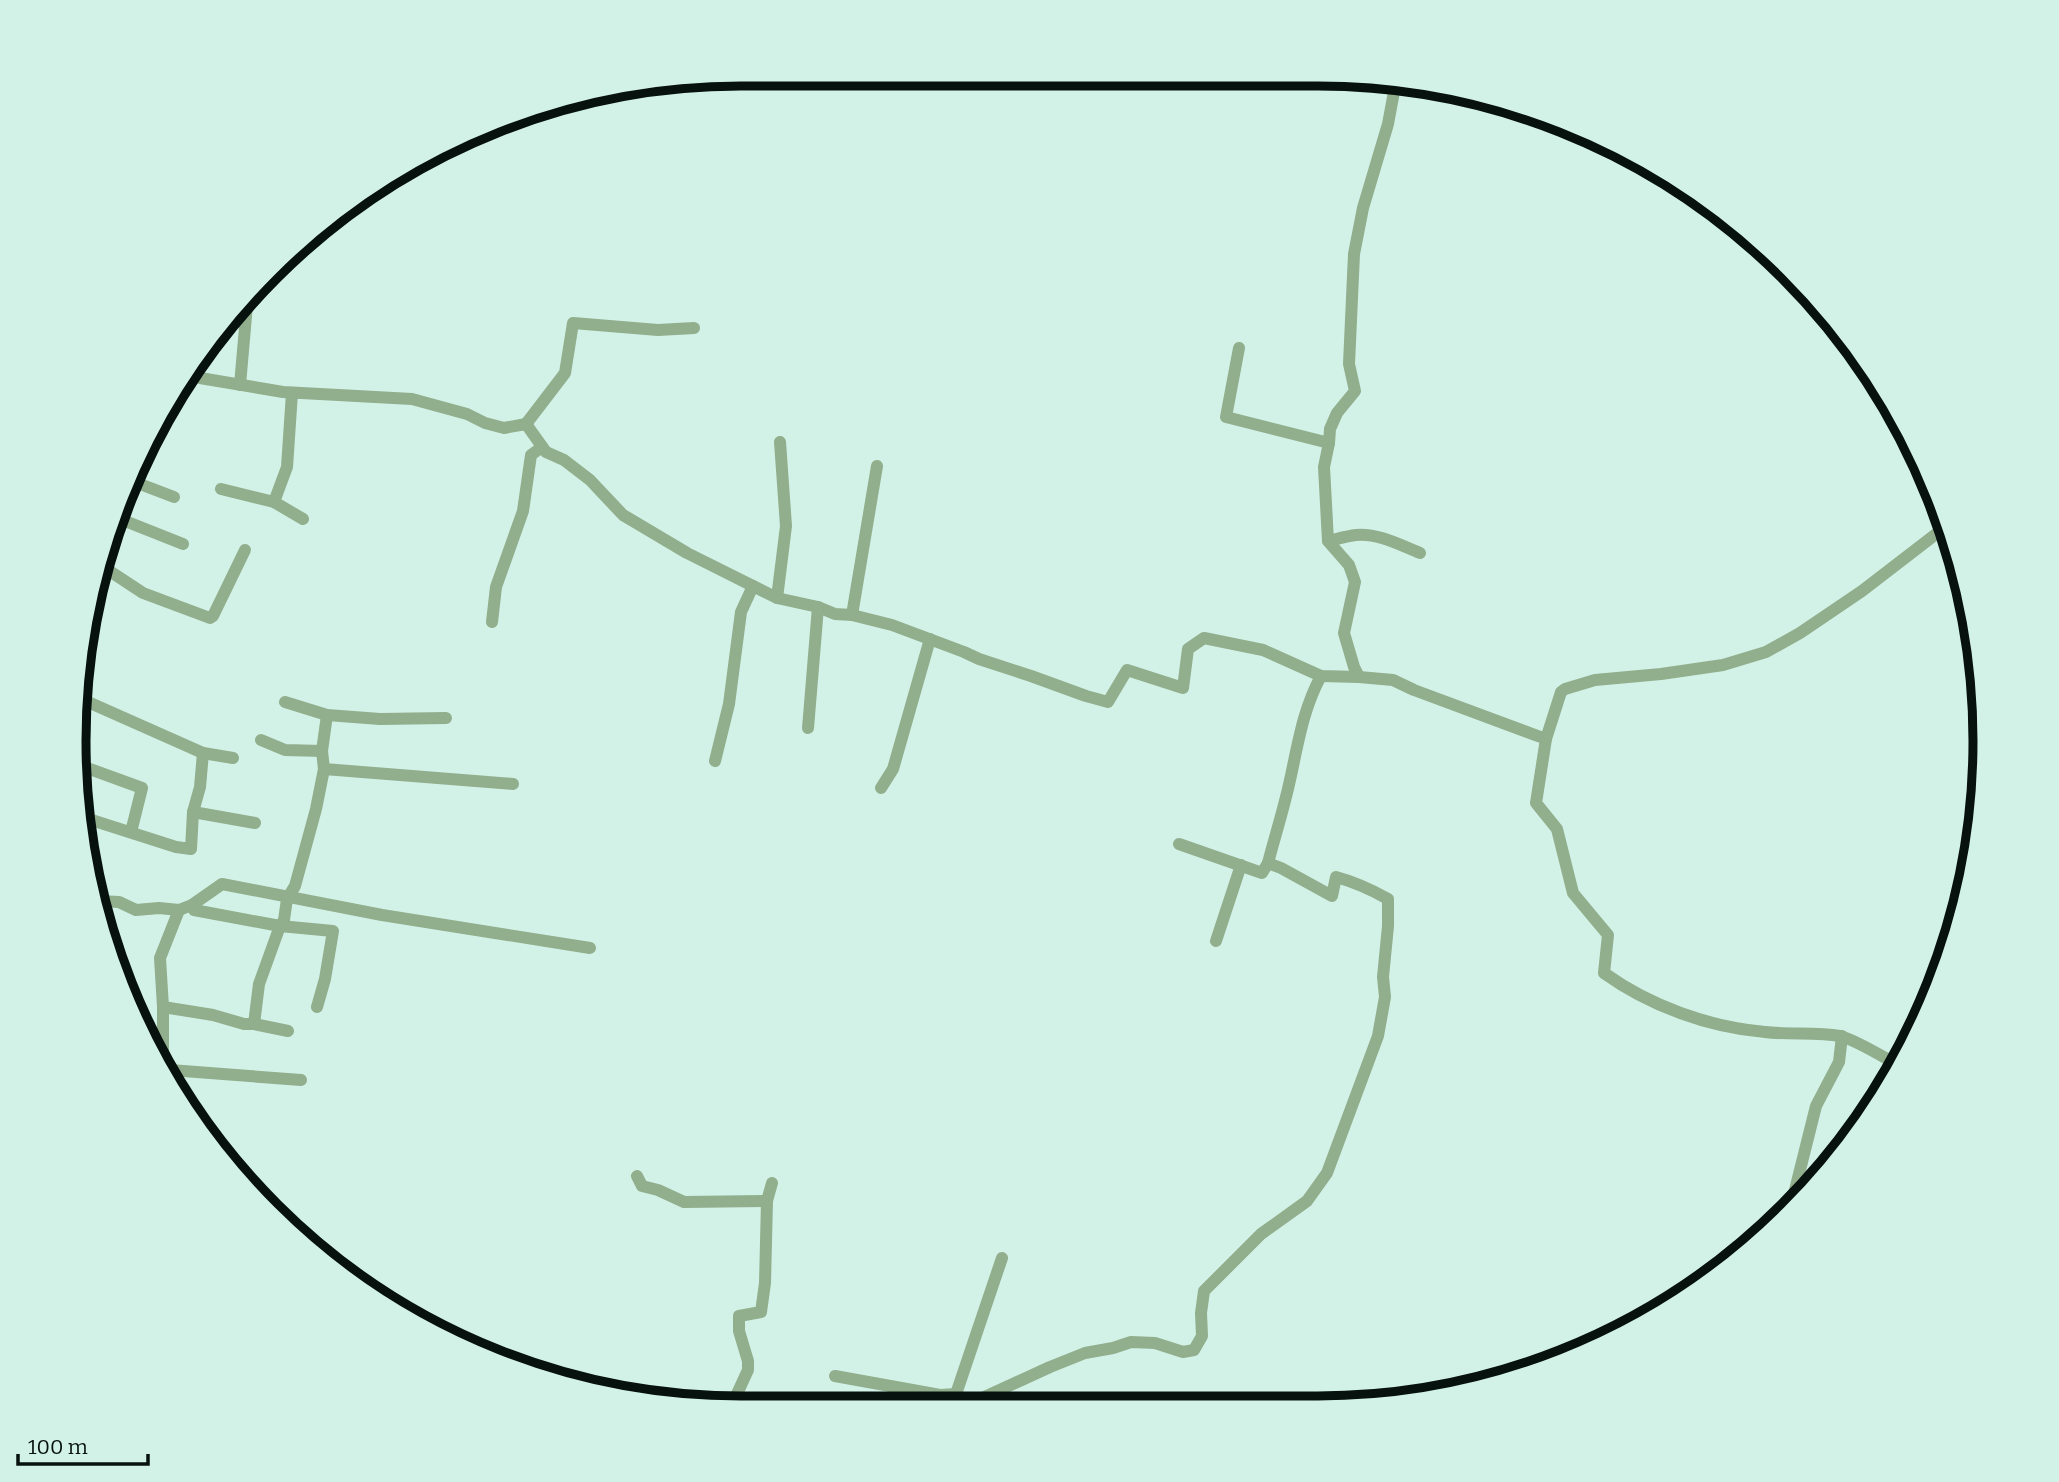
<svg xmlns="http://www.w3.org/2000/svg" width="2059" height="1482" font-family="Bitter,serif">
  <style>
    .lines { fill: none; stroke-linecap: round; stroke-linejoin: round }
    .minor { stroke: #91ae8d; stroke-width: 12 }
    .rim { fill: none; stroke: #07120e; stroke-width: 9 }
  </style>
  <rect width="100%" height="100%" fill="#d3f2e7"/>
  <g class="lines">
    <g class="minor">
      <path d="M307,241L312,242L313,236"/>
      <path d="M1239,348L1226,417L1329,443"/>
      <path d="M190,374L200,378L283,392L412,399L467,414L485,423L504,428L526,424L546,452L564,460L590,480L623,515L687,553L777,598L818,607L835,614L852,615L892,625L964,652L979,659L1031,676L1086,696L1108,702L1127,670L1183,688L1188,649L1204,638L1263,650L1321,676L1359,677L1393,680L1414,690L1546,739L1536,803L1557,829L1573,893L1608,935L1604,973C1650,1006 1708,1027 1765,1032C1789,1035 1816,1032 1840,1036C1854,1039 1885,1058 1898,1065"/>
      <path d="M240,385L248,293"/>
      <path d="M526,424L565,373L573,323L658,330L694,328"/>
      <path d="M132,481L174,497"/>
      <path d="M221,489L274,502L303,519"/>
      <path d="M274,502L287,467L292,393"/>
      <path d="M120,519L183,544"/>
      <path d="M1328,541C1337,539 1347,536 1356,535C1378,533 1400,545 1420,553"/>
      <path d="M105,568L143,593L210,618L213,616L245,550"/>
      <path d="M777,598L786,526L780,442"/>
      <path d="M852,615L877,466"/>
      <path d="M492,622L496,587L523,511L531,455L542,447"/>
      <path d="M1359,677L1354,667L1344,633L1355,582L1349,565L1328,541L1324,467L1329,443L1330,429L1337,413L1355,391L1349,364L1354,254L1363,208L1388,124L1396,81"/>
      <path d="M79,698L203,753L233,758"/>
      <path d="M285,702L327,715L380,719L446,718"/>
      <path d="M327,715L322,751L324,769L513,784"/>
      <path d="M808,728L818,607"/>
      <path d="M1546,739L1561,692L1565,689L1595,680L1661,674L1723,665L1766,652L1800,633L1862,591L1949,524"/>
      <path d="M261,740L285,750L322,751"/>
      <path d="M715,761L729,704L741,612L753,586"/>
      <path d="M79,765L142,788L131,832"/>
      <path d="M881,788L893,769L930,639"/>
      <path d="M193,812L255,823"/>
      <path d="M79,816L176,847L191,849L193,812L200,787L203,753"/>
      <path d="M1179,844L1262,873L1268,863"/>
      <path d="M99,901L119,902L136,910L159,908L179,910L192,905L222,884L382,915L590,948"/>
      <path d="M192,905L194,910L280,926L333,931L325,979L317,1007"/>
      <path d="M1216,941L1241,865"/>
      <path d="M163,1007L213,1015L244,1024H254L288,1031"/>
      <path d="M254,1024L259,984L280,926L284,920L287,899L295,886L316,809L324,769"/>
      <path d="M163,1059V1007L160,958L179,910"/>
      <path d="M170,1070L301,1080"/>
      <path d="M637,1176L642,1186L658,1190L684,1202L767,1201"/>
      <path d="M1791,1206L1816,1106L1839,1062L1842,1036"/>
      <path d="M835,1376L940,1395L956,1394"/>
      <path d="M967,1405L1050,1367L1085,1353L1113,1348L1131,1342L1155,1343L1183,1352L1194,1350L1202,1336L1201,1313L1204,1291L1261,1234L1307,1201L1327,1173L1378,1036L1385,997L1383,977L1388,926V899C1372,890 1355,882 1336,877L1332,896L1281,868L1268,863C1275,836 1284,808 1290,780C1298,744 1303,709 1321,676"/>
      <path d="M968,1405L956,1394L1002,1258"/>
      <path d="M731,1407L748,1370V1361L739,1331V1316L761,1312L765,1283L767,1201L772,1183"/>
    </g>
  </g>
  <path d="M0 0H2059V1482H0ZM741 86H1318A655 655 0 0 1 1973 741V741A655 655 0 0 1 1318 1396H741A655 655 0 0 1 86 741V741A655 655 0 0 1 741 86Z" fill="#d3f2e7" fill-rule="evenodd"/>
  <path class="rim" d="M741 86H1318A655 655 0 0 1 1973 741V741A655 655 0 0 1 1318 1396H741A655 655 0 0 1 86 741V741A655 655 0 0 1 741 86Z"/>
  <path d="M18 1454v10h130v-10" fill="none" stroke="#07120e" stroke-width="3.5"/>
  <text x="28" y="1454" font-size="21" fill="#07120e" stroke="#d3f2e7" stroke-width="5" paint-order="stroke">100 m</text>
</svg>
